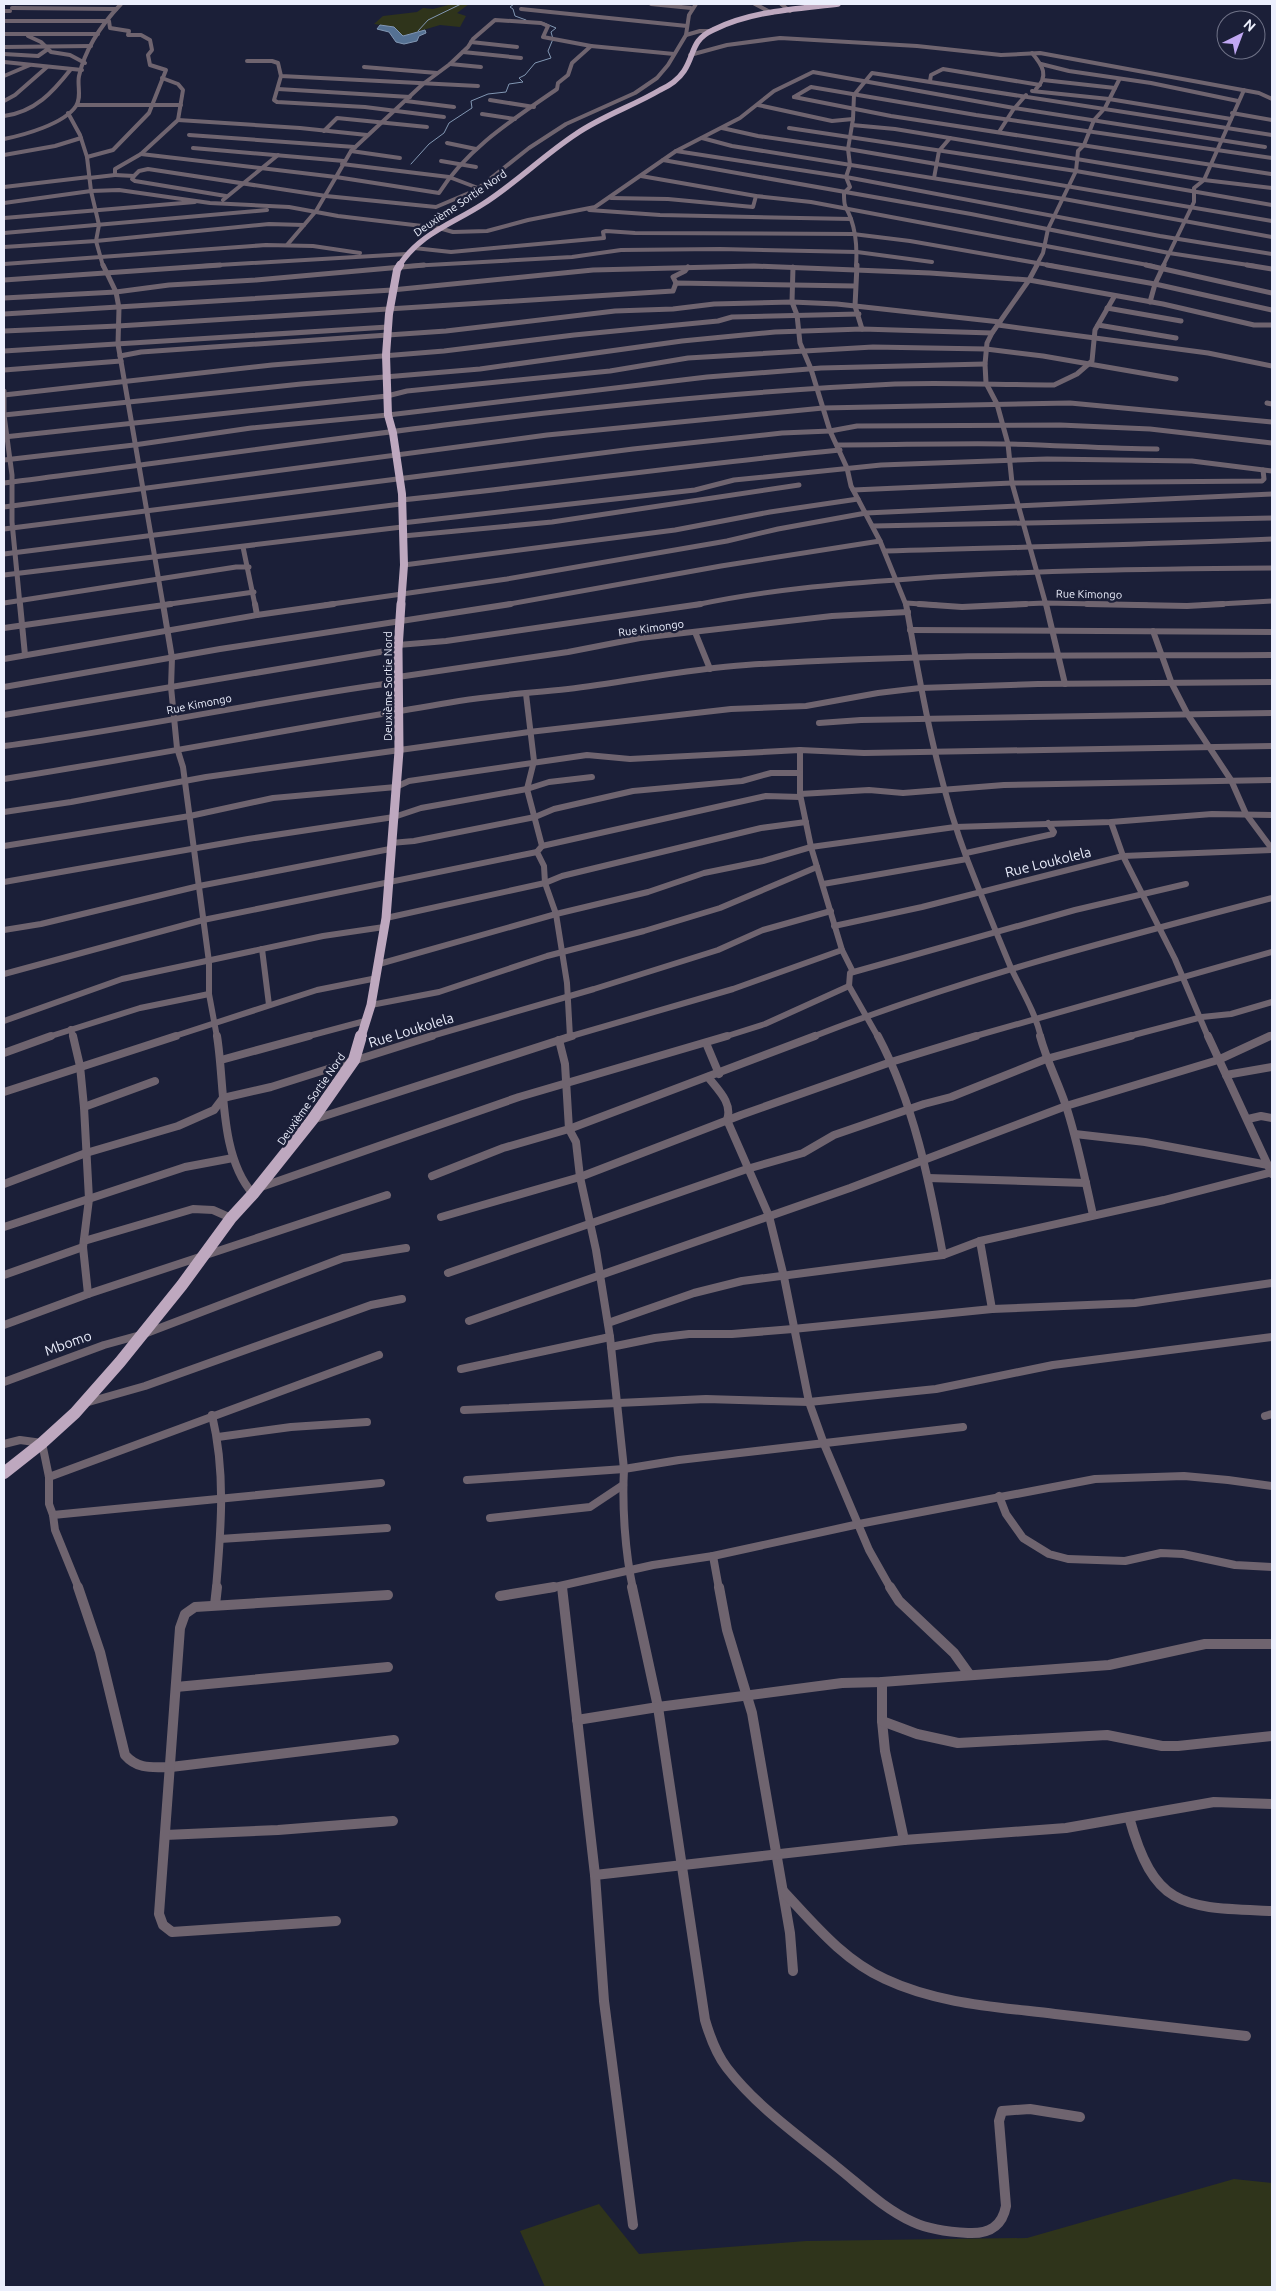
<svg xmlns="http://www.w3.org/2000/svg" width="1276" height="2291" font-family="Ubuntu,sans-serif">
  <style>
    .green { fill: #2f341b }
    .water { fill: #557193; stroke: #8297b3 }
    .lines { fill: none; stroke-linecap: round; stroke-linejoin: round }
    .stream { stroke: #8297b3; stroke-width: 1 }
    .minor-far4 { stroke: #6f646f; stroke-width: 4 }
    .minor-far3 { stroke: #6f646f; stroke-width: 5 }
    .minor-far2 { stroke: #6f646f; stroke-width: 6 }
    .minor-far1 { stroke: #6f646f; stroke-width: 8 }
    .minor { stroke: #6f646f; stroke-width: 10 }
    .primary-far3 { stroke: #bea8bf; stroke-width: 5.5 }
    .primary-far2 { stroke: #bea8bf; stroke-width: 8 }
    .primary-far1 { stroke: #bea8bf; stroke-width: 9 }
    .primary { stroke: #bea8bf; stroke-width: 12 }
    .labels { text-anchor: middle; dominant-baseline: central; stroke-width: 5; stroke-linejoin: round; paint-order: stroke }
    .far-street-label { font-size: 11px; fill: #eceffd; stroke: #1b1f38 }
    .street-label { font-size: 14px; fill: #eceffd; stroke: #1b1f38 }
  </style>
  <rect width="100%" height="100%" fill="#1b1f38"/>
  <g class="green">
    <path d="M452,4H469L457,13L466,16L460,27L440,25L403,36L394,27L374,24L383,16L417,12L423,8L433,9Z"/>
    <path d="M1234,2179L1272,2183V2287H545L520,2231L599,2204L639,2254L806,2241L1027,2238Z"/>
  </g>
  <path class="water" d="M380,25L394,27L403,36L425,30L426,33L419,36L417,41L404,44L396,42L389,32L377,29Z"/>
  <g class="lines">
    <g class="stream">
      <path d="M514,4L510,7L513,9L515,16L526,20"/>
      <path d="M418,31L428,20L461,4"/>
      <path d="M411,164L429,144L444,133L449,123L472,108L471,101L488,94L506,92L509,84L523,82L519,78L525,75L535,63L551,58L548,51L553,39L551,32L556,28L544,23"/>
    </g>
    <g class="minor-far4">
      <path d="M651,4L691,8"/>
      <path d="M755,4L772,13"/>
      <path d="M781,4L790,11"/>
      <path d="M12,8L116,9"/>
      <path d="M521,9L687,26"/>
      <path d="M4,11H10"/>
      <path d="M495,20L541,23L548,26L543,37L591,46L572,63L568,75L558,83L557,89C514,119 467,148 439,193L336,177L351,151L423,84L450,64L468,47L473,39Z"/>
      <path d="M5,21H109L110,28L129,31L128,35H141L150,40L152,50L148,55L150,65L166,70L149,113L113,150L87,157"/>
      <path d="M4,34H98"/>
      <path d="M686,35L700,31H711"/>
      <path d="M28,36L41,42L51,52L70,55L85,63"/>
      <path d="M471,42L517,47"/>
      <path d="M591,46L674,54"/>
      <path d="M4,47L91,46"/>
      <path d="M463,52L521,58"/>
      <path d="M1032,53C1043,66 1049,76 1036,89"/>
      <path d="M4,54L38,56L48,49"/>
      <path d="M690,55L727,45L780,38L917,46L1001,55L1040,53L1259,93L1272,99"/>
      <path d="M247,61H272L278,63L281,76L478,86"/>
      <path d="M4,62L82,70"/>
      <path d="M450,64L481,67"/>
      <path d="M1041,64L1069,71L1151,83L1238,101"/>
      <path d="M364,67L437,73"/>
      <path d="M4,76L30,65"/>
      <path d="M281,76L274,100L277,102L365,107L444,117"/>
      <path d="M1043,80L1115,88"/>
      <path d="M930,81L931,75L943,69L1040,85"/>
      <path d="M278,89L410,97"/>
      <path d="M1032,91L1109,99L1231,119"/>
      <path d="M794,97L811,87L976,115L1272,158"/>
      <path d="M794,97L891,116L1271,174"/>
      <path d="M490,100L534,107"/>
      <path d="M4,101L15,95L47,67"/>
      <path d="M406,101L454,107"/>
      <path d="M77,105H181"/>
      <path d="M758,105L832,121L853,119"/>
      <path d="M68,113L80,135L87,157L91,191L99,225L96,241L103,266"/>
      <path d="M1232,113L1272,120"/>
      <path d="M482,114L515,119"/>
      <path d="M4,116C35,112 53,92 71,69"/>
      <path d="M178,120L300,128L367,135"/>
      <path d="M852,125L895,129L1204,180L1272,188"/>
      <path d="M722,128L758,136L848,149L1272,221"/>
      <path d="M789,128L1076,171L1272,205"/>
      <path d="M324,131L337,118L427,127"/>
      <path d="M999,132L1013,110L1026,95"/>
      <path d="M189,135L355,147"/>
      <path d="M702,138L732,146L1064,199L1272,237"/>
      <path d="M4,139C24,135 64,124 76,106C82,97 77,86 79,76C85,49 102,24 121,4"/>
      <path d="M447,143L476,149"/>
      <path d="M193,148L344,161"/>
      <path d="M351,151L400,158"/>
      <path d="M676,151L846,177L1160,236L1272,254"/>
      <path d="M141,154L336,177"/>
      <path d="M4,155L55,146L81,138"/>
      <path d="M663,160L971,214L1169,253L1255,266"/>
      <path d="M441,161L476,167"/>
      <path d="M342,164L449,177L478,188"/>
      <path d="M115,175L134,176L139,171L148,169L326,196L436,207L476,190L529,148L566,124L635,93L657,78L668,65L686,35L689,15L696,4"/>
      <path d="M134,176L132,179L135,181L226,196"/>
      <path d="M641,176L756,196L811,202L1153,266"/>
      <path d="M89,178L115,175V169L141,154L178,120L183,90L178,84L162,78"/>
      <path d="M934,178L939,151L950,138"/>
      <path d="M4,187L89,177"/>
      <path d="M611,198L668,199L753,207L756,196"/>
      <path d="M223,200L278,155"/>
      <path d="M4,203L91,191L119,190L210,203L289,207L338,216L439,228L453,232L487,231L528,220L595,207L676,151L740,118L774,91L813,72L1014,108L1265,147"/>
      <path d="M589,210L660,215L851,219"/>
      <path d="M4,218L195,202"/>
      <path d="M4,233L267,210"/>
      <path d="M287,245L316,211L336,177"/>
      <path d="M4,247L96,241L269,224L304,225"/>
      <path d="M414,248L451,252L604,238L603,232L606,231L635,233L853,234L910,241L1054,266"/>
      <path d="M4,264L266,245L313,246L360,253"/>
      <path d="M202,266L407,254"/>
      <path d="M410,266L572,257L621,250L720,249L857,252L932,262"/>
      <path d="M742,266H761"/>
      <path d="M856,266C857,252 856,233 851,219C846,205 844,210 844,193L850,187L846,177L850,165L848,149L853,119L854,95L872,73L1272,135"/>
      <path d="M1036,266L1043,253L1048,229L1076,171L1078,151L1084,145L1094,120L1105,108L1119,80"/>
      <path d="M1163,266L1194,202V188L1204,180L1244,90"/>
    </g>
    <g class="minor-far3">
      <path d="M103,265L116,292L119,308L118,344L163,605"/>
      <path d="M857,265L855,306L862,329"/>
      <path d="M1037,265L1029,280L992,333L987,343L985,364L986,383L997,404L1008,444L1012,483L1046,605"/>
      <path d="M1047,265L1155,284L1272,310"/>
      <path d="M1146,265L1272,293"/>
      <path d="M1247,265L1272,269"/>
      <path d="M793,267L792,302L797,315L800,343L811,369L830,431L847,468L851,486L880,541L906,605"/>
      <path d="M4,280L220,265"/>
      <path d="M676,283L673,277L685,271L688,267"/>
      <path d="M4,298L116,292L169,285L256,280L424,265"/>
      <path d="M1150,302L1155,284L1164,265"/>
      <path d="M1107,308L1181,321"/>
      <path d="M4,314L392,290L593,270L754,266L930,273L1029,280L1163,304L1254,325H1272"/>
      <path d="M998,325L1208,353L1272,366"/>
      <path d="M1098,325L1176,338"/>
      <path d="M4,331L118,326L673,291L676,283L855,286"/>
      <path d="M4,351L388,327"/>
      <path d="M120,356L141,352L446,331L615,311L673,309L714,304L792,302L837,304L1000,322"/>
      <path d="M4,370L121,361"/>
      <path d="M4,391V415L12,475V522L20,605"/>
      <path d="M4,395L272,365L444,351L574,335L718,321L732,317L859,314"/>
      <path d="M1267,403L1272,404"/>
      <path d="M4,415L301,384L480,369L682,341L775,332L862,329L992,333"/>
      <path d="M4,437L387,396L407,391L610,371L688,358L873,347L986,349L1043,356L1176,379"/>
      <path d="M838,445C895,445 952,443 1009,444C1058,445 1107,449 1157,449"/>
      <path d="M4,460L134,445L251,428L388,415L707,377L821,368L985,364"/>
      <path d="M4,483C300,445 596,398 895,384C948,382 1001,385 1054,385L1077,374L1092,361L1095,330L1114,297"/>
      <path d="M853,490L1012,483L1262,481L1264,479L1263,470"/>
      <path d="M401,500C548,485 693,464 840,450"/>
      <path d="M4,507L547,435L823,408L1070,403L1272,422"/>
      <path d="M402,523L695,490L734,480L881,465L1047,459L1192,461L1272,471"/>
      <path d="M873,526L1272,518"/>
      <path d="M4,529L633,449L782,433L830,431L857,426L1060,425L1150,429L1272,443"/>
      <path d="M403,536L552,522L799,485"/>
      <path d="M243,547L255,605"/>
      <path d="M885,551C1014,547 1143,545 1272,539"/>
      <path d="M4,554L401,504"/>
      <path d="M404,565L675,530L770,512L858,499"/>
      <path d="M4,575L402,527"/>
      <path d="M4,603L236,567H249"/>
      <path d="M906,603L936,605"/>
      <path d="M163,605L254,592"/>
      <path d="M325,605L507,579L727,541L778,529L866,513L1272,494"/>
      <path d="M504,605L721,566L880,541"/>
      <path d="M695,605C765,590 837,584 909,579C1030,570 1151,569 1272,568"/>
      <path d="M1000,605L1045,603L1147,605"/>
      <path d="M1202,605L1272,601"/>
    </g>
    <g class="minor-far2">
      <path d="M20,604L25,655"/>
      <path d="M163,604L172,658L171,687L177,748L183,767L209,962V994L217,1037"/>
      <path d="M255,604L257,615"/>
      <path d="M906,604C921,689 936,777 967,859C981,895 996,932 1011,968C1022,991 1035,1012 1041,1037"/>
      <path d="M919,604L962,607L1026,604"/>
      <path d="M1046,604L1065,684"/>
      <path d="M1087,604L1187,606L1223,604"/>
      <path d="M4,628L171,604"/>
      <path d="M910,630L1272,632"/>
      <path d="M1153,631L1172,684L1188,715L1231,780L1246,814L1272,849"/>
      <path d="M695,632L710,669"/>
      <path d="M398,645L446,641L701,604"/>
      <path d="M4,659L257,615L334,604"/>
      <path d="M398,677L568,652L640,638L832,616L908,612"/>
      <path d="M4,687L220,649L511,604"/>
      <path d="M526,694L534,761L527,789L542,846L537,852L544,866L545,883L556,914L567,983L570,1037"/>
      <path d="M4,715L398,649"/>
      <path d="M819,723L861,720L1272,713"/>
      <path d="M4,746C136,729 266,700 398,682"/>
      <path d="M800,750V794L811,847L842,950L853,972"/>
      <path d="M4,779C156,755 307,726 459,701C495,695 532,693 568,689C627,682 686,669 746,665C921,653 1097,656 1272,655"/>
      <path d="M800,794L869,790L903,793L1004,785L1272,780"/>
      <path d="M4,812L71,802L206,777L529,732L731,709L806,706L878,693L920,688L1038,684L1272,682"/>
      <path d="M1111,822L1123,856L1175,959L1208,1037"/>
      <path d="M391,843L414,841L535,817L554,809L633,791L742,781L771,773H799"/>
      <path d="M4,846L190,816L273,798L396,787L409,781L587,755L630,759L800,750L864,753L1272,746"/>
      <path d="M542,846L766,796L800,797"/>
      <path d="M966,853L1053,834L1054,832L1048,823"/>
      <path d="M4,882L248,839L394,817L421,808L527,789L549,782L592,777"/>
      <path d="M823,884L967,859"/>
      <path d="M386,918L545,883L562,876L761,828L806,822"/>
      <path d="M834,926L922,907L1123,856L1272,850"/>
      <path d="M4,930L41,924L199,886L390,849"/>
      <path d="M262,949L269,1005"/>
      <path d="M379,964L556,914L648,892L704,873L763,861L811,847L955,827L1111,822L1212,814L1272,815"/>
      <path d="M4,974L203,920L537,852"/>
      <path d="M371,1005L439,992L547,956L644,931L720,908L817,867"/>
      <path d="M4,1021L122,979L323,936L384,927"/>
      <path d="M71,1029L73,1037"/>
      <path d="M48,1037L140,1008L209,994"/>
      <path d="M172,1037L317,990L377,978"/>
      <path d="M305,1037L365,1021"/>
      <path d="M428,1037L594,989L718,950L763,930L831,911"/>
      <path d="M568,1037L733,989L842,950"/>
      <path d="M724,1037L765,1024L849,986"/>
      <path d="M812,1037C960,979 1118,938 1272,898"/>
      <path d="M878,1037L849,986L850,973L1075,910L1186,884"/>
      <path d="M972,1037L1272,952"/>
      <path d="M1126,1037L1202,1017L1231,1014L1272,1002"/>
      <path d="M1267,1037L1272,1035"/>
    </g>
    <g class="minor-far1">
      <path d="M73,1036L80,1066L84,1107L89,1199L83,1247L88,1294"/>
      <path d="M217,1036C225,1084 219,1156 253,1194"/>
      <path d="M878,1036C914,1104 929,1180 943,1255"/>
      <path d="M1040,1036C1047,1062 1059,1084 1067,1109C1078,1144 1085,1179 1093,1215"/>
      <path d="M1208,1036L1272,1174"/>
      <path d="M559,1040L565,1064L569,1129L576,1142L580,1177L596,1250L610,1337L624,1469C622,1506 625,1552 633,1589"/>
      <path d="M706,1043L719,1074"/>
      <path d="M4,1053L51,1036"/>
      <path d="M221,1060L309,1036"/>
      <path d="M1226,1075L1272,1067"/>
      <path d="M708,1077C718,1090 733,1103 727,1120L769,1216L784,1277L809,1402L824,1444L869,1550L891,1589"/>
      <path d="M4,1092L176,1036"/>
      <path d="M84,1107L155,1081"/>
      <path d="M1248,1119L1261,1116L1272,1118"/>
      <path d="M312,1120L572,1036"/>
      <path d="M1075,1134L1145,1142L1268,1165"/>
      <path d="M432,1176L503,1148L569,1129L815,1036"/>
      <path d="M928,1178L1086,1183"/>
      <path d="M4,1184L86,1153L178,1126L214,1110L223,1098L271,1087L432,1036"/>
      <path d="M261,1187L519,1097L727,1036"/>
      <path d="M441,1217L580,1177L741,1115L891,1062L976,1036"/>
      <path d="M4,1227L185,1167L233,1158"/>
      <path d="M84,1241L193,1209L213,1210L231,1218"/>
      <path d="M980,1241L992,1309"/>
      <path d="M448,1273L747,1169L803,1153L834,1135L924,1104L951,1097L1046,1059L1131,1036"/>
      <path d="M4,1275L83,1247"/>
      <path d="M469,1321L850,1188L1066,1106L1218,1060L1270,1036"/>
      <path d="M608,1323L694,1293L742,1281L943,1255L980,1241L1164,1200L1272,1172"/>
      <path d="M4,1325L88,1294L387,1195"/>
      <path d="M611,1347L655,1338L689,1334H732L793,1329L992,1309L1135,1303L1272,1283"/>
      <path d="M461,1369L610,1337"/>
      <path d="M4,1382L104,1345L144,1334L343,1258L406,1248"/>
      <path d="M85,1403L145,1386L371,1305L402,1299"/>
      <path d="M464,1410L706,1399L809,1402L936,1389L1053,1365L1272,1337"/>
      <path d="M212,1415C226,1473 221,1530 216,1589"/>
      <path d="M1265,1416L1272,1414"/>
      <path d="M218,1437L291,1427L367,1422"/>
      <path d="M4,1444L20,1440L42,1443L49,1477V1504L53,1515L381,1483"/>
      <path d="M49,1477L379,1355"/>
      <path d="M467,1480L624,1469L679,1460L963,1427"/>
      <path d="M999,1496L1006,1514L1023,1538L1049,1554L1068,1559L1125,1561L1161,1553L1183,1554L1235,1565L1272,1567"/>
      <path d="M53,1515L55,1530L79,1589"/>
      <path d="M490,1518L590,1507L623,1485"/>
      <path d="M220,1539L387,1528"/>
      <path d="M713,1556L719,1589"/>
      <path d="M562,1586V1589"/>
      <path d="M546,1589L653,1565L713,1556L859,1524L1095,1479L1184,1476L1228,1480L1272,1486"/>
    </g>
    <g class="minor">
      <path d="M78,1587L100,1652L125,1755C138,1770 153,1767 171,1767L394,1740"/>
      <path d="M562,1587L595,1875L604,2001L633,2225"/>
      <path d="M632,1587L658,1707L705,2020C710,2037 716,2054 727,2068C757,2107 799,2136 837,2167C861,2186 884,2209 913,2222C930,2230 949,2232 968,2233C989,2234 1002,2227 1006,2206L999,2121L1002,2111L1030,2109L1080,2117"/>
      <path d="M719,1587L727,1630L752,1713L790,1933L793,1971"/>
      <path d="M890,1587L899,1601L954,1653L969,1674"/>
      <path d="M500,1596L554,1587"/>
      <path d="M215,1605L217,1587"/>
      <path d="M882,1682V1721L885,1751L904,1840"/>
      <path d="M176,1687L388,1667"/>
      <path d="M577,1720L658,1707L842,1683L882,1682L1109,1665L1205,1644H1272"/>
      <path d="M882,1721L917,1734L958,1743L1107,1735L1162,1746H1178L1272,1736"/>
      <path d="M1129,1817C1155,1911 1185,1907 1272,1911"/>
      <path d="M165,1835L278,1830L393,1821"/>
      <path d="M595,1875L904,1840L1066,1828L1214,1802L1272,1804"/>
      <path d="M783,1891C814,1924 843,1960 885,1979C938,2004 998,2007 1055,2014C1118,2021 1182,2029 1246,2036"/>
      <path d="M336,1921L172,1932L163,1925L159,1914L180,1628L185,1614L195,1607L388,1595"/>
    </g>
    <path class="primary-far3" d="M399,266C419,234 452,224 483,204C516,183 544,155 576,134C602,116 633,106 660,90C669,86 678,80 684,71C695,54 691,40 713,30C751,11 796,9 838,4"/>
    <path class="primary-far2" d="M400,265L397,270L389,314L386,355L388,415L393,433L402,494L404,565L401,605"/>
    <path class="primary-far1" d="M361,1037L371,1005L386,918L399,751L398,649L401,604"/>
    <path class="primary" d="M4,1473L42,1443L75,1413L120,1362L182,1285L231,1218L253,1194L312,1120L354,1060L361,1036"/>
  </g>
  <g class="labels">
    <g class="far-street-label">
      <text transform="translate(460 203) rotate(-34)">Deuxième Sortie Nord</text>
      <text transform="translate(1089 594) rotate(1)">Rue Kimongo</text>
      <text transform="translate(651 628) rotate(-8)">Rue Kimongo</text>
      <text transform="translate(388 686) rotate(-90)">Deuxième Sortie Nord</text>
      <text transform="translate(199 704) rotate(-11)">Rue Kimongo</text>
      <text transform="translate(311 1099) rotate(-55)">Deuxième Sortie Nord</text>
    </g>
    <g class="street-label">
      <text transform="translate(1048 862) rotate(-14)">Rue Loukolela</text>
      <text transform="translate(411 1030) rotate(-17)">Rue Loukolela</text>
      <text transform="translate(68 1343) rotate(-20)">Mbomo</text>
    </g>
  </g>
  <rect width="1276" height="2291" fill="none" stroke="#eceffd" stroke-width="10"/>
  <g transform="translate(1241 35) rotate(42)"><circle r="24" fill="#1b1f38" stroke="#6f7287"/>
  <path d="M0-4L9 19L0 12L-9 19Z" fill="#c1a8f3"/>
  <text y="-8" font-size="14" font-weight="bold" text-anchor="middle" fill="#eceffd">N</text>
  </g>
</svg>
